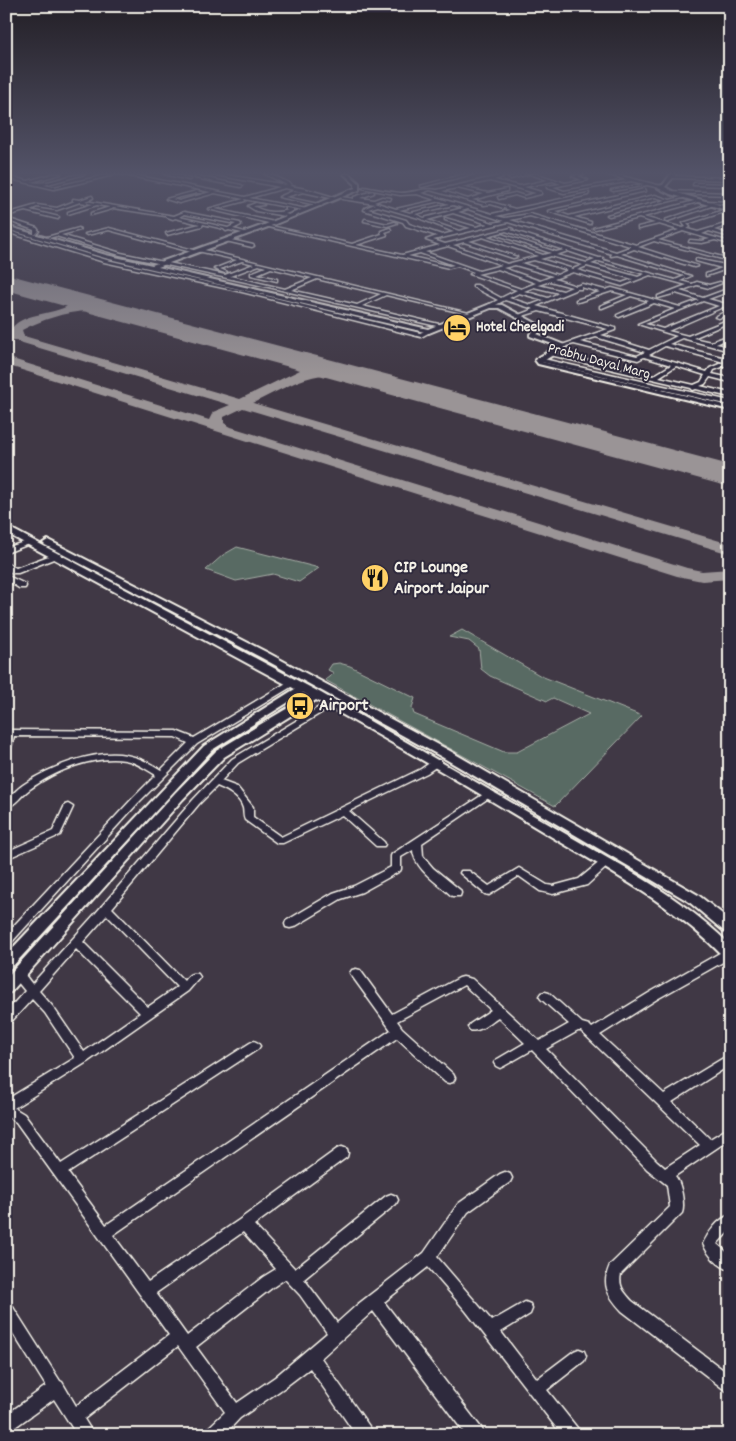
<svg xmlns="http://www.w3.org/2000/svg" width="736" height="1441" font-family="Dekko,sans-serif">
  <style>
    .green { fill: #586b63; stroke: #a6aea6 }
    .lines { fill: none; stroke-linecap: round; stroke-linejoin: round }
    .taxiway { fill: #9a9496; fill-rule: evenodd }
    .runway { fill: #9a9496; fill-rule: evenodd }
    .minor-casing { stroke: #f4f1e8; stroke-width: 3 }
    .tertiary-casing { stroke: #f4f1e8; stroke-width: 4 }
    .minor { fill: #2f2a3d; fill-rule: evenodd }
    .tertiary { fill: #2f2a3d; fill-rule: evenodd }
    .labels { text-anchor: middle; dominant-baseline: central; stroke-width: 4; stroke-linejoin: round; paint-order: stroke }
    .far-poi-label { font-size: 15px; font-weight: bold; fill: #f4f1e8; stroke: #2f2a3d; text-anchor: start }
    .far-street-label { font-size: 15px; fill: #f4f1e8; stroke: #2f2a3d }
    .poi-label { font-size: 18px; font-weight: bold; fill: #f4f1e8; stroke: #2f2a3d; text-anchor: start }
  </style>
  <rect width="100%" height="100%" fill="#403845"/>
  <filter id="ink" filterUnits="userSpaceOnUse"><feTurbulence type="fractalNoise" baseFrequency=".02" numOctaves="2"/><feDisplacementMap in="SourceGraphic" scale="10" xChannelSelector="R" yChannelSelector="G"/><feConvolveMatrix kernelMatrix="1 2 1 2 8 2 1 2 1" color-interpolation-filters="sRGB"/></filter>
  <g filter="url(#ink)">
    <g class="green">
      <path d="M237,547L319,568L299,582L273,574L236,581L206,570L223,555Z"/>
      <path d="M462,630L541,676L642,716L555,806L325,680L334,673L328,670L332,664L339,663L350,666L415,698L412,708L414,714L504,752H517L589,714L553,698L547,701L490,676L481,669L479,649L469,641L449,637Z"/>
    </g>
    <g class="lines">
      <path class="taxiway" d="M56,292L78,299L79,305H100L116,308L118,310C111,316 96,311 87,311C64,312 42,320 22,330L24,336L240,399L300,370L301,368C296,363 289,363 286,358L288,355C298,353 310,359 313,369L324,367L349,370L351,373C344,381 331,374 322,375C298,378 275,393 253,403L730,544V554L243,408L224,417V423L231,427L687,568L702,571L730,569V579L702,581L677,576L6,365V357L209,420L213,412L230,405L6,338V331H10C20,312 52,316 69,305V303L52,297L51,295Z"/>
      <path class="runway" d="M6,274L730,465V487L6,290Z"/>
      <defs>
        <g id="minor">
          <path d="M53,174H61L31,182C49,186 66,174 85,174L44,185L54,187L110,174H118L54,189L6,178V176L28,181Z"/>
          <path d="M120,174H129L245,197L280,187L211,174H221L287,185L265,174H271L291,184L290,186L306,189L337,198L335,199L285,188L249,198L307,209L308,211L244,199L245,201L215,209L274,222L273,224L208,209L244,199L215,193L179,203L166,199L197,191L204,193H197L172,199L179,201L211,192Z"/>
          <path d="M164,174H173L191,179L189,180Z"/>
          <path d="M465,174H473L422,187L420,186Z"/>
          <path d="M497,174H501L503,177L494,180L520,186L548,180L530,174H537L565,183L582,180L572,176L584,174L578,176L588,180L553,187L564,191L627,180L607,174H614L661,186L660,188L647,185L613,191L611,190L644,184L631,181L564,193L547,188V186L561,184L553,181L524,187L541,192V194L524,198L515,195L499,199L498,197L515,193L524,196L536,193L490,181L461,187L488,193L507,189V191L472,200L484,203L491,202L515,209L589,193L588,195L496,216L505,218L530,214L636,245L679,230L659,224L638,229V227L655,223L639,218L595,229L593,228L698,200V202L643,217L683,228L686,227L683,223L730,208V210L687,224L690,227L687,229L698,232L725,224L730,225V227L725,226L714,230L730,235V237L709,231L702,234L730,242V244L715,240L702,243L689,242L690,240L702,241L710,239L683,231L658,240L730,259V261L654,241L638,247L698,266L694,267L634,249L621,254L691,276L680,281L692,284L697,282L709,285L720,282L722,283L709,288L697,285L680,291L703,298L730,288V291L708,299L726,304L727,307H723L668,331L688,336L730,319V322L693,338L711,342L730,335V338L716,344L730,347V351L682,338L669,344L730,359V364L714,370L712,374L730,378V382L710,377L705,384L700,386L730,393V397L696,389L693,390L691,388L550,355V353L552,352L653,376L671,365L644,357L638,360L574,344L562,347V345L608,329L539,311L516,318V316L534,309L505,300L492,307H488V305L498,300L473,287V285H477L501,298L517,290L470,274L474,272L458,266L449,268L264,226L266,225L352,244L382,234L381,231L390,228L391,230L385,232L387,235L356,245L402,255L440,245L426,240L437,236L406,226L403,222L364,210L365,208L375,204L342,199L341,197L354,199V197L373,191L374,193L360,198L374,200L382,197L391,198L390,200L382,199L374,202L396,209L436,200L417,194L400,195L362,188L364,187C376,189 389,192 401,193C413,193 425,187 437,190L499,176ZM457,188L484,194L468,199L442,191ZM430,190L484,205L491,204L510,210L492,214L421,193ZM440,201L449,204L410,213L399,210ZM453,205L463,208L424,218L415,214ZM378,206L419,218L454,232L442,235L409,224L406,220L368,209ZM468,209L504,221L493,223L458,212ZM453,213L488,224L476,227L445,218V220L471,228L459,231L427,220ZM530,216L630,246V247L616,252L510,220ZM508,222L612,254L611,256L617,255L685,276L675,280L603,260V258H599L511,230L513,229L511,228L445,244L433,240ZM506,231L564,250L556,252L501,234L498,235L551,253L543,255L487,236ZM483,237L538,256L507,264L453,245L464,242L513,258L517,257L469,241ZM448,246L502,265L479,271L425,252ZM568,251L595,260L587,263L556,255ZM420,253L454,265L449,266L408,256ZM551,256L583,265L573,269L540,259ZM534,260L568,270L557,275L521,263ZM599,261L645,274L638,277L591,264ZM515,265L553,276L540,281L503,268ZM587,266L633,279L622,283L577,270ZM498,269L536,283L521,289L477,274ZM573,272L622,286L650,275L687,285L658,296V298L676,293L699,300L680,307L612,288L605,290L582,284L576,286L554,279ZM550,281L572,287L563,291L538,285ZM534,287L559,293L548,298L524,291ZM581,287L600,292L576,300V301L578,302L612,291L627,295L600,306V308H602L631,296L649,301L617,315V316L619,317L654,303L675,309L638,324L677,336L649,350L601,335L615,330V328L536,306L577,289H581ZM519,293L544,300L531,305L509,298ZM703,301L719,306L663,329L645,324ZM596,337L645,352L637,356L580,342ZM665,346L724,362L710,368L707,372L649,355ZM676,366L705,375L701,382L694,385L659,377Z"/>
          <path d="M521,174H529L510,179L508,178Z"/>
          <path d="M196,176L241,185L243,186L241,187L195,178Z"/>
          <path d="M672,176L730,178V180L673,178Z"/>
          <path d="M694,183L727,184L729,185L727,186L693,185Z"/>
          <path d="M645,189L646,191L555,211L569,216L655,195L670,200L685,196L687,197L609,216L607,215L666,200L655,197L574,217L591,222L590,224L548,211Z"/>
          <path d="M293,191L303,192L285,197L323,205L321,206L279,197Z"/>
          <path d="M668,191L730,193V195L669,193Z"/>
          <path d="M92,196L93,198L85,201L174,216L184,212L240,223L241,225L233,229L249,233L247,234L229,230L226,231L224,229L203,224L202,226L167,235L166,233L200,224L175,218L173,219L165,216L113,208L112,209L91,215V213L110,207L97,205L68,214V212L93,204L80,202L57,210L37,207L30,210L59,217L58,219L25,211L6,216V214L37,205L57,208L75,201H73V199L80,200ZM184,214L236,224L228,228L179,217Z"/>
          <path d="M704,201L730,202V204L705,203Z"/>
          <path d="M256,203L264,205L253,206C263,212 277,214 288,210H286V208L293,209V211L285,214L293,216L291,217L256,211L248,206Z"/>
          <path d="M711,204L714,205L668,221L665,220Z"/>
          <path d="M6,218L37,228L39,231L36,234H34V230L6,220Z"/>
          <path d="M365,219L387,224L395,222L397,223L387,226L364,221Z"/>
          <path d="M79,228L80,230L61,235L121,253L225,275L254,264L242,261L220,269L227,272L225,273L214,269L237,260L198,251L200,249L473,314L471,315L386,295L362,306L443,325V327H441L264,286L120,255L56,236L49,238L47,237ZM259,265L266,267L251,273V275L277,281V279L257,274L271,268L312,278L285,289L230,276ZM317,279L381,294L357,305L291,290Z"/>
          <path d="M109,228L197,251V252L195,253L109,230L87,235L85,234Z"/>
          <path d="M6,230L107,260L242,290L420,333L429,329L432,331L421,337L242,292L104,262L6,232Z"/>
          <path d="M227,239L253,245L254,246L252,247L226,241Z"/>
          <path d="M696,259L730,266V268L706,276V274L722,268L696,261Z"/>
          <path d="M728,310H730V313L719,318L715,317Z"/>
          <path d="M539,358L730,401V405L537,361V359Z"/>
          <path d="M30,540L34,542L32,543L6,553V548Z"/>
          <path d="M54,554H60L61,556L18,573H12L6,568V563L16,568Z"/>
          <path d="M6,575L25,584L26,586L25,588H19L6,580Z"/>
          <path d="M293,679L297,682L296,684L197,744L138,803L10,944L6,945V934L132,799L156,775C146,769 136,762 125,760C93,755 55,771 30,789C21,795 16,805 6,808V800C12,795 17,789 23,785C49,767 95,749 126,755C138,757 150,763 161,770L188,743L175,737L14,736L11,748L6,751V730L176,731L194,738Z"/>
          <path d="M331,700L334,701L335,703L334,705L238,763L221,781L237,787L253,807V817L281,837L421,769L434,760H440L442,762L440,764L427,773L349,811L384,842L385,844L384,846H376L342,815L283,843H277L245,820C243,816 244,813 243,808C240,797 227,790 217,786L199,804L112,908L184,981C188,976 191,972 198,974L200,977L188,991L87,1062L14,1108L24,1114L61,1164L250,1043L254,1041L258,1043L260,1046L258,1049L68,1173L106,1225L391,1030L352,976L350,973L352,970L356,969L360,970L392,1014L459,978L463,977L472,979L539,1041L569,1024L541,999L539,996L541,993L545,992L549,993L582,1023L589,1025L592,1028L649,993L725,950L730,949V958L657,999L600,1035L664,1094L730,1054V1065L672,1102L710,1139L730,1127V1139L675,1176C681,1182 685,1205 682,1213L621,1274C618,1286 624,1292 632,1301L730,1375V1392L725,1390L622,1311C608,1296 601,1285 610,1265L670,1207L667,1185L647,1169L532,1050L504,1066L500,1068L496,1066L494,1063L496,1060L525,1043L498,1017C490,1022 480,1033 470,1030L468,1027L470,1024L491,1010L464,985L397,1021L402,1028L453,1074L455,1078L453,1082L449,1083L445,1082L397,1038L113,1235L148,1282L239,1220L337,1149L342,1147L347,1149L348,1153L347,1157L254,1225L295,1269L386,1196L391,1194L396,1196L398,1200L396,1204L304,1279L337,1323L357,1305L424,1253L458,1204L500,1174L505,1172L510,1174L512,1178L510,1182L468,1212L437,1257L492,1321L525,1302L530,1304L532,1309L530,1314L501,1332L537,1379L574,1351L579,1349L584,1351L586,1356L584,1361L547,1390L578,1429L580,1435H562L466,1311L428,1267L384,1302L482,1429L484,1435H466L373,1311L321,1358L371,1429L373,1435H356L310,1368L285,1387L240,1418L224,1435H205L207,1429L225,1412L178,1346L84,1419L94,1435H77L54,1399L11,1430L6,1433V1415L46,1386L6,1322V1302L11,1304L60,1381L62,1382L76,1406L169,1335L16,1122L6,1116V1100L75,1058L45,1013L32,999L10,1023L6,1024V1012L25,991L12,975L14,972C23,969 27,978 32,984L95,914L193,800L232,759ZM107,915L177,987L148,1007L83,942ZM76,949L140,1013L84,1052L53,1007L39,991ZM578,1031H581L700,1145L665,1168L657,1161L546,1049ZM243,1232L276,1269L263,1277L187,1336L156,1293ZM285,1279L300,1295L327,1333L275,1377L237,1403L196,1347L273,1287Z"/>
          <path d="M490,790L495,793L493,795L422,843L423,856L433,868L460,890L461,893L460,896H452C439,884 414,869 413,850L401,857V869L400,871L362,892L341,899L294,927L290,928L286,927L285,924L286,921L333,893L354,886L391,867V856L392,854Z"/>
          <path d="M68,804L73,807L60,835L6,859V852L53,831L65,805Z"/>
          <path d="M605,860L609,861L610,863L609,865L587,885L553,894L540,891L519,876L489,895L485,894L460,873L461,871H469L489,886L519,868L547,885L553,886L579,879L601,861Z"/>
          <path d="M730,1215V1230L717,1244L730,1255V1270C718,1266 708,1255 703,1244C708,1233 718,1219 730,1215Z"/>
        </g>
        <g id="tertiary">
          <path d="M344,174H349L359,183V190L268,227L158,267L428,329L490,304L502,305L543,327V329L537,334L567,346L542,362L730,406V410L538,364L535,360L536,359L558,346L530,336V334L537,328L499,308H491L429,333L105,258L6,229V226L106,255L152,265L264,225L355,188V184Z"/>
          <path d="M671,174H676L665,187L674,192L730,208V211L670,194L658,188V186L663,185Z"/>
          <path d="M6,526L321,693L630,871C666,892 700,915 730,945V959L725,958C675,906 613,873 552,837C474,790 396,744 316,700L224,757L183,799L11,992L6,993V978L175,793L216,751L308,696L303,693L212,750L11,968L6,969V955L204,746L295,689L6,533Z"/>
          <path d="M48,540L270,654L450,751L698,895L730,920V933L725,932L688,901L442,757L262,658L45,545L43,543Z"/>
        </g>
      </defs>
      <use href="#minor" class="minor-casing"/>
      <use href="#tertiary" class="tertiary-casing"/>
      <use href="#minor" class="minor"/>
      <use href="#tertiary" class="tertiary"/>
    </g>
  </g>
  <linearGradient id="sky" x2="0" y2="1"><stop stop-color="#231f26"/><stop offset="0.46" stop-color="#535368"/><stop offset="1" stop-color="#535368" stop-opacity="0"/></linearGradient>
  <rect width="736" height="376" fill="url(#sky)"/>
  <defs>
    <symbol id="hotel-disc" viewBox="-11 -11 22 22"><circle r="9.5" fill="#ffd166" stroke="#2f2a3d"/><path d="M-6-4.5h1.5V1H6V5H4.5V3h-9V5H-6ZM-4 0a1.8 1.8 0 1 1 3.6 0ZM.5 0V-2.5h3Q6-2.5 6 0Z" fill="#111"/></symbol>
    <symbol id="restaurant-disc" viewBox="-11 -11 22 22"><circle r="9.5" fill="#ffd166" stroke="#2f2a3d"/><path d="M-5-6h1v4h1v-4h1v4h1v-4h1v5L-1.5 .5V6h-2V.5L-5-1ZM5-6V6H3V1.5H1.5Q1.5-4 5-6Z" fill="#111"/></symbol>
    <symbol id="bus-disc" viewBox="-11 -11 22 22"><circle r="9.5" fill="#ffd166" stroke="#2f2a3d"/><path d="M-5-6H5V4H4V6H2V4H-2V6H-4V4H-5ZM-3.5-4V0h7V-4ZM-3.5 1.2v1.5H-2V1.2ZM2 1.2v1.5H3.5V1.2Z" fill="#111"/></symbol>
  </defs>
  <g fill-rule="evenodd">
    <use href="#hotel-disc" x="441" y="312" width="32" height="32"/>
    <use href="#restaurant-disc" x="359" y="562" width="32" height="32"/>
    <use href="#bus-disc" x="284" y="690" width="32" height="32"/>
  </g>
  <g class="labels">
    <g class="far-poi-label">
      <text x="476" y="328">Hotel Cheelgadi</text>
    </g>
    <g class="far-street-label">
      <text transform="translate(599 362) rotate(15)">Prabhu Dayal Marg</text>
    </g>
    <g class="poi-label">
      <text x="394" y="568">CIP Lounge<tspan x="394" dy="21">Airport Jaipur</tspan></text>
      <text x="319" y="706">Airport</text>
    </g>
  </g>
  <rect width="736" height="1441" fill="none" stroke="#2f2a3d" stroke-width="25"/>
  <rect x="12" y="12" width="711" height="1416" fill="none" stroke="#f4f1e8" stroke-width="2" filter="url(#ink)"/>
</svg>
